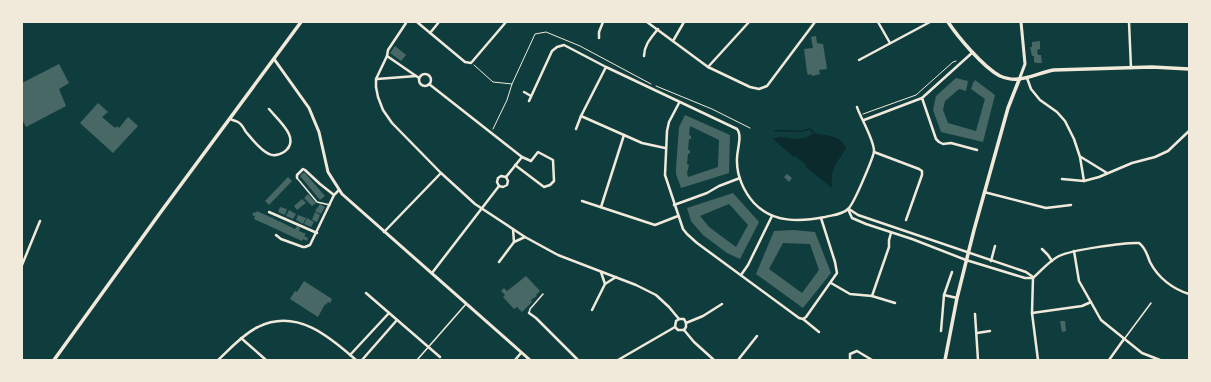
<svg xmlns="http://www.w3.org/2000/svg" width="1211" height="382" font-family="'Archivo Narrow',sans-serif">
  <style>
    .water { fill: #0a2a2b }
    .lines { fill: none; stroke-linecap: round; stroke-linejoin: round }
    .stream { stroke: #0a2a2b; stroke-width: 1.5 }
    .building { fill: #486865; fill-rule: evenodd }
    .path { stroke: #f1e9da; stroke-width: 1 }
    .service { stroke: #f1e9da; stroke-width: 1.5 }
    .minor { stroke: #f1e9da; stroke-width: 2.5 }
    .tertiary { stroke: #f1e9da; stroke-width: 3 }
    .secondary { stroke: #f1e9da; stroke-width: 3.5 }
  </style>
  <rect width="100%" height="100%" fill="#0f3d3e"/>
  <path class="water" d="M815,133C826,136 843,135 846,149L837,162L832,173V188L805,166L806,165L795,156L794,157L773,139C781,135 791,139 799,139C805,138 810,135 815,133Z"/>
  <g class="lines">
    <path class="stream" d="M775,131C786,129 799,134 809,129L812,130L813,134"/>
  </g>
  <g class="building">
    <path d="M816,36L817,43L823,44L827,69L819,70L820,74L812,76L811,74L808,75L807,72L804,49L813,48L811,37Z"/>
    <path d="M1040,41V49L1037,50L1038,55H1041L1042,63H1036L1034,62V56H1032L1030,47H1032V42Z"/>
    <path d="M395,46L406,55L401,61L390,53Z"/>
    <path d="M59,64L69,83L59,89L66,106L26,127L22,119V83Z"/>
    <path d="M956,78L968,81L966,91L959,89L945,101L943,110L948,123L976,131L985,99L971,89L973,83L975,80L995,95L983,142L941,132L933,110L936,96Z"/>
    <path d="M98,103L108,112L102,117L115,128L117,126L119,128L128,117L138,126L113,153L80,123Z"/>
    <path d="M685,115L730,135L729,173L681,188L676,174V168L679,127ZM690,126L719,140L718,167L688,177L687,173L689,165L687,164L688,154L690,153V150H688L689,139H691V136L689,135Z"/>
    <path d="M304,172L325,196L320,200L300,176Z"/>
    <path d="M787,174L792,178L789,182L784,177Z"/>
    <path d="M288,177L292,181L269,205L265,201Z"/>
    <path d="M733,193L759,222L740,259L727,253L703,235L691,221L687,208ZM729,204L748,225L736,247L709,227L700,216Z"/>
    <path d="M308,194L316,203L312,206L304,198Z"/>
    <path d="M302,199L306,203L297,210L294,206Z"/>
    <path d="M320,204L325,207L321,214L315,211Z"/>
    <path d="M280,207L287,209L285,215L278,212Z"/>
    <path d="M289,210L296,214L293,219L286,216Z"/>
    <path d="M257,211L270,217L269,218L271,217L278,221L279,222V221L295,229L297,226L300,228L299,231L306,234L304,236L308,238L307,241L303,239L302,241L254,219L255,216L252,215L254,212L256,213Z"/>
    <path d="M315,212L320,215L317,222L312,220Z"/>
    <path d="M298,215L306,218L303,224L296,220Z"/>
    <path d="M307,218L314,222L311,227L304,224Z"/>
    <path d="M793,230L815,232L831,273L803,308L756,274L774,231ZM783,243L810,244L819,270L802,293L769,269Z"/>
    <path d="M526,276L540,291L536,295L537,296L531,300L532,302L522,312L517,307L514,309L503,297L505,295L501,291L504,288L507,291Z"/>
    <path d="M304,281L332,299L330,303L328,302L326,305L325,304L318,317L290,299L295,291L297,292Z"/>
    <path d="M1060,321H1065L1066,331L1062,332Z"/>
  </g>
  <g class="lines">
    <g class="path">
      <path d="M474,65L493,82L512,84"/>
      <path d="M656,86L712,109L750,128"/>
      <path d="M863,114L916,95L953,62L956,61"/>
      <path d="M493,129L507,100L512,84L535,34L546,32L580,46L651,84"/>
    </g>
    <g class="service">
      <path d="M297,178L317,202L330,205"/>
      <path d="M529,313L530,309L543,294"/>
      <path d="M1125,338L1151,303"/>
      <path d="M417,360L466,304"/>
    </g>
    <g class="minor">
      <path d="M417,22L465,62L471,63L506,22"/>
      <path d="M647,22L708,67L750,87L759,89L767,86L815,22"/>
      <path d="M878,22L890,43"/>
      <path d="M1129,22L1131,68"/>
      <path d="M430,33L439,22"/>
      <path d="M599,38V32L603,22"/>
      <path d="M673,41L684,22"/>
      <path d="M387,56L388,50L406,23L405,22"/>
      <path d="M644,56C644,45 651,38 658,29"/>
      <path d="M859,60L930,22"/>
      <path d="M708,67L749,22"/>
      <circle cx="425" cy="80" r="6"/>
      <path d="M419,78L387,56L376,79V87L378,97L383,110L392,123L441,173L475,204L525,237L558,255L636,285L656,295L669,307L679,319"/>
      <path d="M1027,78L1031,89L1040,100L1057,112L1065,121L1074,139L1080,157L1084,181"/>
      <path d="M377,79L416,76"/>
      <path d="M429,84L522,157L506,177"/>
      <path d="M524,92L531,96"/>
      <path d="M922,98L936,139L939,142L943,144L951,143L977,150"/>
      <path d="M529,101L552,51L557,47L564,45L606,67"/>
      <path d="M679,103L669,122L667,131L665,175L683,229L687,234L697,243L799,318L803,319L806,317L837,273L835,262L821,218"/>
      <path d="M230,119C232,120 236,121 238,122C242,124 244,129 246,132C252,139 260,150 269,154C273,156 279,155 284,152C302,139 278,120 269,109"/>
      <path d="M864,120L922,98L973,52"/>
      <path d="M576,129L581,116"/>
      <path d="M665,148L642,143L581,116L606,67L737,129C743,136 736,152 737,162C737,176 744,192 754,203C773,223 800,222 825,217C832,215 842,215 848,209C854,204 872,160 874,152C875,141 860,117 857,107"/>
      <path d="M874,152L919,169L922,171V175L906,220"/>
      <path d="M1081,157L1107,173"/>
      <path d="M515,165L544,187L550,185L554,181L553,160L538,152L531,161L522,157"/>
      <path d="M297,178V175L303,169L305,170L320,184L334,195"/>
      <path d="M1062,179L1084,181L1099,177L1132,163L1155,157L1168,151L1189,131"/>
      <path d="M499,186L497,182L498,178L501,176L506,177"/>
      <path d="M499,186L503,187L507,185L508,181L506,177"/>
      <path d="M984,192L1046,208L1071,205"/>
      <path d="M582,201L655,225L678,216"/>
      <path d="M674,205L707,193L719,186L740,178"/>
      <path d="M601,207L624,135"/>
      <path d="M848,209L852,218L866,224L912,239L966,260L1025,278H1033C1042,270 1049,261 1059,256C1071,250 1127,242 1139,243C1146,248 1147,255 1150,262C1158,278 1173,289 1189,294"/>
      <path d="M849,209L858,215L1026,272L1033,277"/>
      <path d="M269,212L317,233"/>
      <path d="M384,232L441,173"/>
      <path d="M276,235L281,239L303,247H305L310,245L334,195L339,190"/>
      <path d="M514,242L525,237"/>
      <path d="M1042,249L1048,255L1052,261"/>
      <path d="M1074,251L1079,281L1101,320L1142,353L1160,360"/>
      <path d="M991,261L995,246"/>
      <path d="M499,262L514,242L513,229"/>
      <path d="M22,265L40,221"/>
      <path d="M432,273L499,186"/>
      <path d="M741,275L748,265L772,216"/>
      <path d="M1033,278L1032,313L1038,360"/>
      <path d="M831,283L850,294L872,296L895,303"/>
      <path d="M605,284L616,277"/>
      <path d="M366,293L440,357"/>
      <path d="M944,295L957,298"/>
      <path d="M872,296L889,247V240L891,233"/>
      <path d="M592,310L605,284L601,272"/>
      <path d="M529,313L536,318L578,360"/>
      <path d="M1032,313L1082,306L1091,302"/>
      <path d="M975,314L978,360"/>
      <path d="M679,319L676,321L675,327L678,330H684"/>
      <path d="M679,319H684L686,323V327L684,330"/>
      <path d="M803,319L819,332"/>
      <path d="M686,323L703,316L722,304"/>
      <path d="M684,330L694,342L714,360"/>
      <path d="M941,331L944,295L952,272"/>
      <path d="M977,333L990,331"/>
      <path d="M241,338L266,360"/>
      <path d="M350,355L389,313"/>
      <path d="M218,360C230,349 243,334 258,327C296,308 329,336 356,360"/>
      <path d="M362,360L397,320"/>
      <path d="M515,360L521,353"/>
      <path d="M618,360L675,327"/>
      <path d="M738,360L757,336"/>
      <path d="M850,360V354L857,351L872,360"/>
      <path d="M1109,360L1124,339"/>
    </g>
    <g class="tertiary">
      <path d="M274,59L309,108L319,132L328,172L342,194L530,360"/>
      <path d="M1019,80L1025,64L1021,22"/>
    </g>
    <g class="secondary">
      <path d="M948,22C958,37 983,67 1000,76C1005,78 1012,80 1018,79C1028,79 1042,72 1054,70L1152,67L1189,69"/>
      <path d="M54,360L160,213L301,22"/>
      <path d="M945,360L957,298L974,230L1008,108L1019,80"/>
    </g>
  </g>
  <rect width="1211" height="382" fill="none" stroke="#f1e9da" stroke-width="46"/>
</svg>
